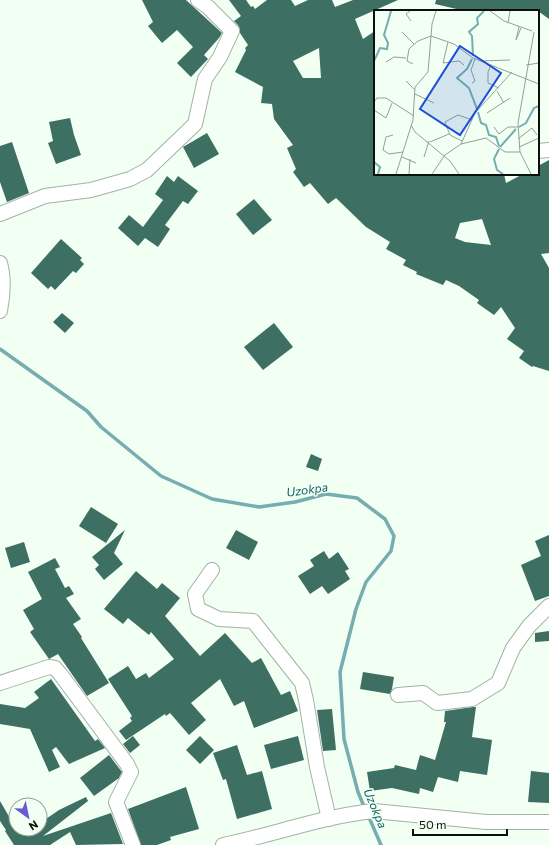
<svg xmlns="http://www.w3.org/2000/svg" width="549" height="845" font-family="Commissioner,sans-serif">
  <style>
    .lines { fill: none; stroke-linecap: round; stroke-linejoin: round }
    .stream { stroke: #75adb1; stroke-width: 3.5 }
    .building { fill: #3d6f62; fill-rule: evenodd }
    .street-casing { stroke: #a4b1a5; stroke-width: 16 }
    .street { stroke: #fff; stroke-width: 14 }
    .labels { text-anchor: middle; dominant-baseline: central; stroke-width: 3; stroke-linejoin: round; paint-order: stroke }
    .water-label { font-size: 12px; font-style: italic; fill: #116065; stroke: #f2fff3 }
    .inset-river { fill: none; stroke: #75adb1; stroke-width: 2 }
    .inset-road { fill: none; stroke: #969f97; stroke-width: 1 }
    .view { fill: #1d4ed8; fill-opacity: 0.15; stroke: #1d4ed8; stroke-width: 2 }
    .inset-edge { fill: none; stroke: #0c100c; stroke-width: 2 }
  </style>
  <rect width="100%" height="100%" fill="#f2fff3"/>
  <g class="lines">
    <g class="stream">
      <path d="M0,349L87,411L101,427L161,476L212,499L259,507L295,502L326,494L357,498L385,519L394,536L391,551L366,582L356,609L340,672L344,739L358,792L365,809"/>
      <path d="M368,815L381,845"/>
    </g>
  </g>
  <g class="building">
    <path d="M142,0H186L222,33L219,38L204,55L208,59L191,77L177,63L193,47L177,30L162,43L148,26L153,22Z"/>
    <path d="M229,0H246L251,7L253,6L255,9L267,0H291L295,6L308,0H332L335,7L353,0H398L355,19L363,39L375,31V174H504L506,183L523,174H538V166L549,160V253L541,254L549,268V371L533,366L532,367L519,358L524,351L507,339L515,328L501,307L494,315L477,303L479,300L459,286L446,280L443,285L416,274L417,272L403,265L406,260L386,249L390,242L366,227L336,198L328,204L310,183L304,187L293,172L296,169L287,148L293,145L274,119L272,104L261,103L263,87L235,72L246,50L245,48L248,45L240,33V29L238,25L234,21L241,16ZM319,48L321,78H303L293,61ZM482,219L491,245L465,242L455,238L460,223Z"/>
    <path d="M436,0H549V19L538,11H465L435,4Z"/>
    <path d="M70,118L74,135L81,155L56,164L48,143L53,141L49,122Z"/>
    <path d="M207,133L219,154L194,168L183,147Z"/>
    <path d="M12,142L29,193L7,202L0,182V146Z"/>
    <path d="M167,176L174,182L178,176L198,191L188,204L183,201L165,225L170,229L158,247L145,238L138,246L118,228L129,215L143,227L163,200L155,194Z"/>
    <path d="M254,199L272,220L253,235L236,214Z"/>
    <path d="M61,239L82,258L80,260L84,264L76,273L73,271L55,290L51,286L48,289L31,273Z"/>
    <path d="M62,313L74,323L65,333L53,322Z"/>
    <path d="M274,323L293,347L263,370L244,347Z"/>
    <path d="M311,454L322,459L318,471L306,467Z"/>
    <path d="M91,507L118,524L106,543L79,526Z"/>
    <path d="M125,530L114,553L123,564L104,580L95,569L99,565L92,557Z"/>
    <path d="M236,530L258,542L249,560L226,548Z"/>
    <path d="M549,535V596L535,601L521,565L541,556L535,541Z"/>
    <path d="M24,542L30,562L11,568L5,548Z"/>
    <path d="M324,551L329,559L338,552L349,569L345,571L350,579L328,594L322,586L310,594L298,576L314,566L310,560Z"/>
    <path d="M55,558L60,567L55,569L65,588L69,586L74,594L66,598L81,619L73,624L82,637L81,638L109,683L87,696L58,654L49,659L30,632L34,629L23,610L42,599L28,572Z"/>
    <path d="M136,571L157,589L162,583L180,598L165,616L200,656L225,633L252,663L261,658L281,695L290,691L298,711L254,728L244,701L234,706L220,679L191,703L206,720L189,735L170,713L166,716L165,714L126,740L119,731L132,721L130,718L132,716L108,679L128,666L136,679L146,673L149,678L174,659L151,632L149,635L128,618L123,624L104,609Z"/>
    <path d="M549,631V641L535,642V633Z"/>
    <path d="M363,672L394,677L392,689L390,694L360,689Z"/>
    <path d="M51,679L95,741L98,739L105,748L69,764L56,747L52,750L60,767L49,772L30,729L0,724V704L25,708L39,698L34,692Z"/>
    <path d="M473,707H476L472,737L492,740L487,775L460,771L458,782L438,777L433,792L420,788L419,794L392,788L370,791L367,772L394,768L395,765L416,770L420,755L435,760L446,722H444L445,711Z"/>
    <path d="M332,709L336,750L323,751L317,710Z"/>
    <path d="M133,736L140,745L130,753L123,744Z"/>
    <path d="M200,736L214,750L200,764L186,750Z"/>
    <path d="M298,736L304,760L271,769L264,745Z"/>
    <path d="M237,745L247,775L262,771L272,809L237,819L226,779L223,780L213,753Z"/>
    <path d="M109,755L122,772L119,778L94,796L80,778Z"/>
    <path d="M531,771L549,773V803L528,802Z"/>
    <path d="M186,787L199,829L170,837L171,840L157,845H141L128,809Z"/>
    <path d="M86,797L88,801L43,836L111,813L123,844L76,845L70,832L50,845H14L5,831L6,830L0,821V801L14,825L16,824V829H40V823L59,810Z"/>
  </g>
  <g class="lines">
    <defs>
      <g id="street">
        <path d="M538,151L549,150"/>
        <path d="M0,214L45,196L91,190L130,179L147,170L195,124L205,79L220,57L232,31L208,7L198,0"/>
        <path d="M0,263C4,278 3,296 0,311"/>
        <path d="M212,570L195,594L198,609L219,619L253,621L302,683L306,700L317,767L329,819"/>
        <path d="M0,683L49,667L55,668L61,675L127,764L131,772L116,802L133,845"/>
        <path d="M398,695L423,693L437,703L472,699L498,683L513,648L529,626L549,606"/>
        <path d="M223,845C273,835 323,816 374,811L486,822H549"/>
      </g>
    </defs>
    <use href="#street" class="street-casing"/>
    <use href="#street" class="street"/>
  </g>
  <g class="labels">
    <g class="water-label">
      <text transform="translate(307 489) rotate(-8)">Uzokpa</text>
      <text transform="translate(376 808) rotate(67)">Uzokpa</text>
    </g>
  </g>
  <g transform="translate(374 10)">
    <rect width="165" height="165" fill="#f2fff3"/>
    <path class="inset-river" d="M99,46L98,26L95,22L104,14L103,8L110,1M98,49L93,59L83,68L95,78L103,99M0,51L6,38L13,39L14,33L10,25L17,1M104,102L107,113L112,115L115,125L122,127L125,136M145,117L152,113L160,98L165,96M126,137L142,119M125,139L120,149L123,160L129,164M0,152L6,157L4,164"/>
    <path class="inset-road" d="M36,1L32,4L37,11M116,1L130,11L158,21M134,13L136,1M145,17L142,30L147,18M28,22L40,34M74,32L69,53L85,51L90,55M108,51L136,50M12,52L20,47L32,48M39,54L33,51L35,39L44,31L57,26L80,34L99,48L165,74M117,55L114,62V73L125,78M152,55L165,53M32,71L41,80M98,73L101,71L97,60L101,49M123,81L130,93M41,84L60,93M0,92L3,88H12L40,106M0,100L12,108L18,93M113,103L136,88M37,115L41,122L76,151L85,164M120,117L125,124L134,117H144M19,125L12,127L9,140L15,144L29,142M144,129L158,118L163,125M88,131L76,125L71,112L84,105L98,110M56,132L75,124M87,134L112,128L131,142H146M145,137L165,128M28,147L42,153M50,147L55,131M22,164L39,110L41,77L54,62L58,14L62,1M35,164L36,149M58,164L71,145L87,134L101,103L138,62M157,164L146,142L144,113L160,22"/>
    <path class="view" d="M86,36L127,63L86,125L46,99Z"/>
    <rect width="165" height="165" class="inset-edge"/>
  </g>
  <g transform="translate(28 817) rotate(147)"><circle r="19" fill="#f2fff3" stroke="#969f97"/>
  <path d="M0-3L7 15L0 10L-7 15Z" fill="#6b5ad4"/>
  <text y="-6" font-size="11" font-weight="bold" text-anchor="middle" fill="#0c100c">N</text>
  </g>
  <path d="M413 829v6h94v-6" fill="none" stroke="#0c100c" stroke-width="2"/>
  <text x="419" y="829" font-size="12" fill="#0c100c" stroke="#f2fff3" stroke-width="3" paint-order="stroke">50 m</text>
</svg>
